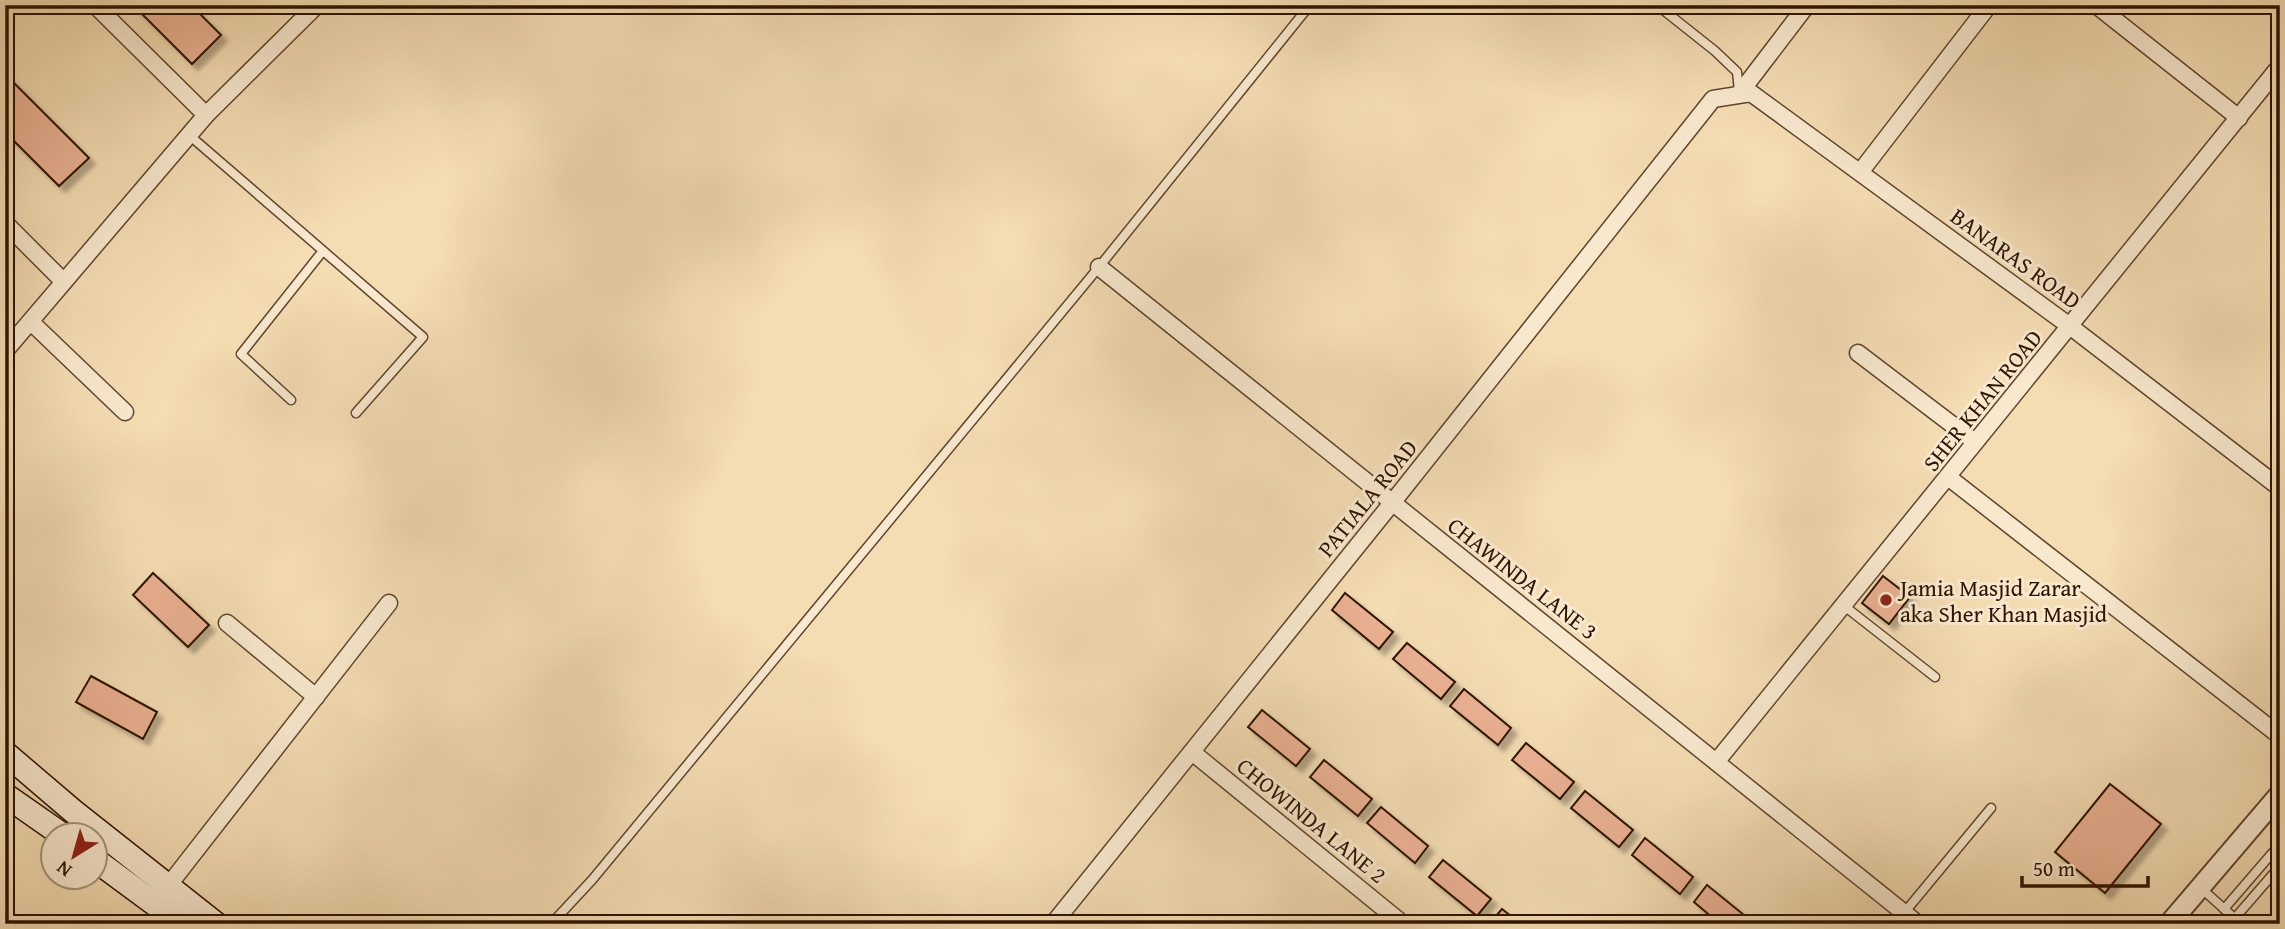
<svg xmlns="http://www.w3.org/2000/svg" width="2285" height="929" font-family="'Gentium Book Plus',serif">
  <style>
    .building { fill: #eab193; stroke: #2e1300; stroke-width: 2; filter: url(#shadow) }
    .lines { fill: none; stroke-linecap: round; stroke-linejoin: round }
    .service-casing { stroke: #60452d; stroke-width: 11 }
    .minor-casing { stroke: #60452d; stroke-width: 19 }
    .tertiary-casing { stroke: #60452d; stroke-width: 23 }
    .secondary-casing { stroke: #2e1300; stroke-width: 26 }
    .service { stroke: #f8e8ce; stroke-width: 8 }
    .minor { stroke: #f8e8ce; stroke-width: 16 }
    .tertiary { stroke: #f8e8ce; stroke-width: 19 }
    .secondary { stroke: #f8e8ce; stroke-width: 23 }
    .poi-dot { fill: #8f2418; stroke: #f8e8ce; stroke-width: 2.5 }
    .labels { text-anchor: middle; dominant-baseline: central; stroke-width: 6; stroke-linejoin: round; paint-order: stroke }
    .street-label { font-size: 23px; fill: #2e1300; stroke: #f8e8ce }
    .poi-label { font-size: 23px; fill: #2e1300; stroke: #f8e8ce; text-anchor: start }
  </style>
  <defs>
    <filter id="shadow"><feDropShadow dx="6" dy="6" stdDeviation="2" flood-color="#0004"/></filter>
  </defs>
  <rect width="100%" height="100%" fill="#f4dcb3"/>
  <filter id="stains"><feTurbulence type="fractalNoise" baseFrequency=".00286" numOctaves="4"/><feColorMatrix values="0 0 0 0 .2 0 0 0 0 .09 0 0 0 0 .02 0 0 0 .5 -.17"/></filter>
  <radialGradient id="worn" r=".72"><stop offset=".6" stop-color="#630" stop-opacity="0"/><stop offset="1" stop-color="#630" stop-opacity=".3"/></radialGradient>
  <g class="building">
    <path d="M133,5H191L221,35L192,64Z"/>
    <path d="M5,74L89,158L59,186L5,132Z"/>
    <path d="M153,573L209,625L188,647L133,595Z"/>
    <path d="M1883,576L1910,597L1889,624L1862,603Z"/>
    <path d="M1345,593L1393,632L1379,649L1332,610Z"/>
    <path d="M1407,643L1455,682L1441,699L1393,659Z"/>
    <path d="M91,676L157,712L143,739L76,702Z"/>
    <path d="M1464,689L1511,728L1498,745L1450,706Z"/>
    <path d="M1262,710L1310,749L1296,766L1248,727Z"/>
    <path d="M1526,743L1574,782L1560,799L1512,760Z"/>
    <path d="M1324,760L1372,799L1358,816L1310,777Z"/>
    <path d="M2110,784L2161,824L2105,893L2055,852Z"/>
    <path d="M1585,791L1633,830L1619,847L1571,808Z"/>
    <path d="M1381,807L1428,846L1415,863L1367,823Z"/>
    <path d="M1645,838L1693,877L1680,894L1632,855Z"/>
    <path d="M1443,860L1491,899L1477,916L1429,877Z"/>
    <path d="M1707,885L1755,924H1720L1694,902Z"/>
    <path d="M1502,909L1521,924H1489Z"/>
  </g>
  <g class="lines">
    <defs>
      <g id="service">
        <path d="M1657,5L1715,51L1737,72L1739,91"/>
        <path d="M189,135L423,337L356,413"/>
        <path d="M291,400L241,354L322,252"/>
        <path d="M1843,605L1935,677"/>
        <path d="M2202,889L2241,924"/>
        <path d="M2224,909L2280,844"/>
        <path d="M1904,913L1991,808"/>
        <path d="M2235,918L2280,866"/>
        <path d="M551,924L592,880L1099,267L1310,5"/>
      </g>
      <g id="minor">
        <path d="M95,5L206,115"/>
        <path d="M2096,5L2239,118"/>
        <path d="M1739,94L1807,5"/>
        <path d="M1861,171L1989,5"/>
        <path d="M5,223L63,281"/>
        <path d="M1099,267L1918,924"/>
        <path d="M31,322L125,412"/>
        <path d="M5,351L206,115L317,5"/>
        <path d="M1858,353L1975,442"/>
        <path d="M1948,477L2280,736"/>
        <path d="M227,623L316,697"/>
        <path d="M1192,752L1403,924"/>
        <path d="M1717,761L2280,66"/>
        <path d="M168,886L389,603"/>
        <path d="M1053,924L1392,503L1713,99L1751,93L2071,327L2280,488"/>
      </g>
      <path id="tertiary" d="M2169,924L2280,794"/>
      <g id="secondary">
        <path d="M5,753L73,811L216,924"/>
        <path d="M5,795L61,834"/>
        <path d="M94,859L182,924"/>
      </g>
    </defs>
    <use href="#service" class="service-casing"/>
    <use href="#minor" class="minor-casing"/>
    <use href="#tertiary" class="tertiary-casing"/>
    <use href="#secondary" class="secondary-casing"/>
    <use href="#service" class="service"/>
    <use href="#minor" class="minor"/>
    <use href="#tertiary" class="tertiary"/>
    <use href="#secondary" class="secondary"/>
  </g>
  <circle class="poi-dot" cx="1886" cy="600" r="7"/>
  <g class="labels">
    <g class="street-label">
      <text transform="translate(2016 258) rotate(36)">BANARAS ROAD</text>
      <text transform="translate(1982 400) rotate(-51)">SHER KHAN ROAD</text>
      <text transform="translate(1367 498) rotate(-51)">PATIALA ROAD</text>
      <text transform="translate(1523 578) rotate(38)">CHAWINDA LANE 3</text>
      <text transform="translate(1312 820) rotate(39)">CHOWINDA LANE 2</text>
    </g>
    <g class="poi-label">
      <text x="1900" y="587">Jamia Masjid Zarar<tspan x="1900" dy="26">aka Sher Khan Masjid</tspan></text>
    </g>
  </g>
  <rect width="2285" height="929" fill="none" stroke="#f4dcb3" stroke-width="28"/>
  <rect x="7" y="7" width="2271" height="915" fill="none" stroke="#2e1300" stroke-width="3.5"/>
  <rect x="14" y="14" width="2257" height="901" fill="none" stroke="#2e1300" stroke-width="2"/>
  <g transform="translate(74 856) rotate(217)"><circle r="33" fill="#f8e8ce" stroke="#a7937c" stroke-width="2"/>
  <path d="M0-5L12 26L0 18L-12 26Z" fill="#8f2418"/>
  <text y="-10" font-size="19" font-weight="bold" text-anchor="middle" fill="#2e1300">N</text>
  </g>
  <path d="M2022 876v10h126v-10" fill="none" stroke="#2e1300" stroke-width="3.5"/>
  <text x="2033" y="876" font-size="21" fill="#2e1300" stroke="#f8e8ce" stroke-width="5" paint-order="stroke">50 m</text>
  <rect width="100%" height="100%" filter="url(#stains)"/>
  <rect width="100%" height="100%" fill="url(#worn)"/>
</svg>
